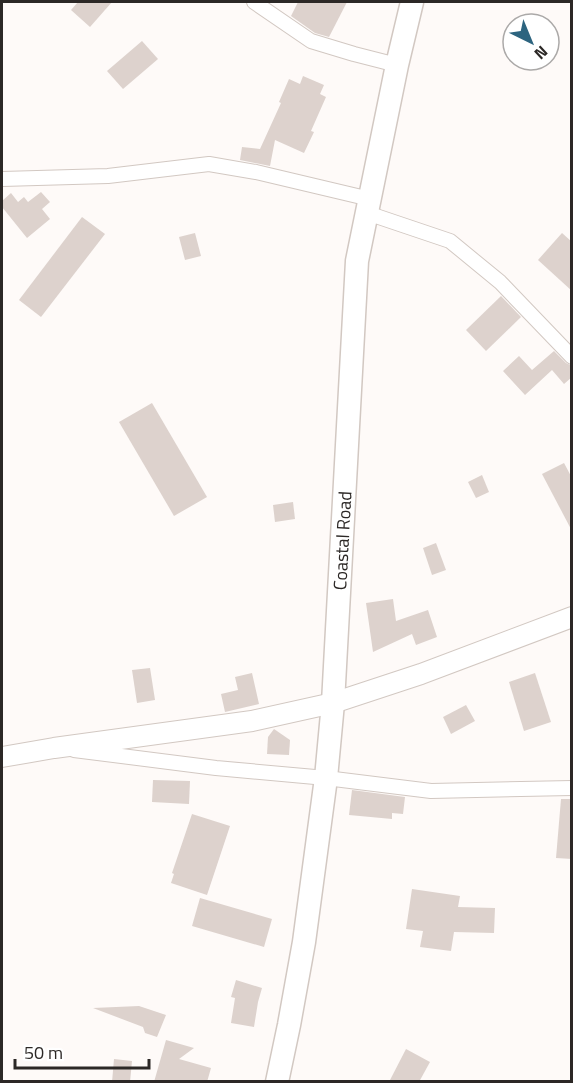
<svg xmlns="http://www.w3.org/2000/svg" width="573" height="1083" font-family="'Titillium Web',sans-serif">
  <style>
    .building { fill: #ddd2cd }
    .lines { fill: none; stroke-linecap: round; stroke-linejoin: round }
    .street-casing { stroke: #d2c8c2; stroke-width: 16 }
    .secondary-casing { stroke: #d2c8c2; stroke-width: 22 }
    .primary-casing { stroke: #d2c8c2; stroke-width: 25 }
    .street { stroke: #fff; stroke-width: 14 }
    .secondary { stroke: #fff; stroke-width: 20 }
    .primary { stroke: #fff; stroke-width: 22 }
    .labels { text-anchor: middle; dominant-baseline: central; stroke-width: 4.5; stroke-linejoin: round; paint-order: stroke }
    .street-label { font-size: 18px; fill: #2c2826; stroke: #fff }
  </style>
  <rect width="100%" height="100%" fill="#fefaf8"/>
  <g class="building">
    <path d="M78,2H112L90,27L71,10Z"/>
    <path d="M298,2H347L329,37L315,33L291,16Z"/>
    <path d="M142,41L158,59L123,89L107,71Z"/>
    <path d="M303,76L324,85L320,94L326,97L311,131L314,132L304,153L275,140L270,166L240,160L242,147L260,149L281,103L279,102L289,79L300,84Z"/>
    <path d="M41,192L50,202L42,209L50,219L27,238L2,207V201L11,193L18,202L24,197L28,202Z"/>
    <path d="M82,217L105,234L41,317L19,300Z"/>
    <path d="M195,233L201,256L185,260L179,237Z"/>
    <path d="M562,233L572,242V291L538,260Z"/>
    <path d="M501,296L521,317L486,351L466,330Z"/>
    <path d="M554,351L566,363L572,366V377L564,384L552,370L525,395L503,371L519,356L532,370Z"/>
    <path d="M152,403L207,497L174,516L119,422Z"/>
    <path d="M564,463L572,478V531L542,474Z"/>
    <path d="M482,475L489,492L476,498L468,482Z"/>
    <path d="M293,502L295,519L275,522L273,505Z"/>
    <path d="M436,543L446,570L432,575L423,548Z"/>
    <path d="M393,599L396,621L428,610L437,637L416,645L412,634L373,652L366,603Z"/>
    <path d="M150,668L155,700L137,703L132,670Z"/>
    <path d="M252,673L259,704L225,712L221,694L238,690L235,677Z"/>
    <path d="M535,673L551,722L524,731L509,682Z"/>
    <path d="M466,705L475,721L451,734L443,717Z"/>
    <path d="M274,729L290,740L289,755L267,754L268,737Z"/>
    <path d="M153,780L190,781L189,804L152,802Z"/>
    <path d="M352,790L405,797L403,814L392,813V819L349,815Z"/>
    <path d="M561,799H572V859L556,858Z"/>
    <path d="M192,814L230,826L207,895L171,883L174,874L172,873Z"/>
    <path d="M412,889L460,896L458,907L495,908L494,933L454,932L451,951L420,947L423,931L406,929Z"/>
    <path d="M200,898L272,919L264,947L192,926Z"/>
    <path d="M236,980L262,988L258,1002L254,1027L231,1023L235,998L231,997Z"/>
    <path d="M139,1006L166,1015L157,1037L145,1033L143,1027L93,1008Z"/>
    <path d="M166,1040L194,1048L179,1059L211,1068L207,1082H154Z"/>
    <path d="M406,1049L430,1062L419,1082H389Z"/>
    <path d="M114,1059L132,1061L130,1082H112Z"/>
  </g>
  <g class="lines">
    <defs>
      <g id="street">
        <path d="M254,2L311,41L354,54L397,65"/>
        <path d="M2,179L108,176L209,164L256,172L370,199"/>
        <path d="M367,213L450,241L500,282L572,357"/>
        <path d="M74,750L216,768L326,778L431,791L572,788"/>
      </g>
      <path id="secondary" d="M2,757L54,748L252,721L333,703L421,674L572,617"/>
      <g id="primary">
        <path id="s1" d="M277,1082L289,1025L304,942L326,778L333,703L357,261L397,65L412,2"/>
      </g>
    </defs>
    <use href="#street" class="street-casing"/>
    <use href="#secondary" class="secondary-casing"/>
    <use href="#primary" class="primary-casing"/>
    <use href="#street" class="street"/>
    <use href="#secondary" class="secondary"/>
    <use href="#primary" class="primary"/>
  </g>
  <g class="labels">
    <g class="street-label">
      <text stroke="none"><textPath href="#s1" startOffset="546">Coastal Road</textPath></text>
    </g>
  </g>
  <rect width="573" height="1083" fill="none" stroke="#2c2826" stroke-width="6"/>
  <g transform="translate(531 42) rotate(137)"><circle r="28" fill="#ffffff" stroke="#aba9a8" stroke-width="1.5"/>
  <path d="M0-4.5L10 22L0 15L-10 22Z" fill="#2d647f"/>
  <text y="-9" font-size="16" font-weight="bold" text-anchor="middle" fill="#2c2826">N</text>
  </g>
  <path d="M15 1059v9h134v-9" fill="none" stroke="#2c2826" stroke-width="3"/>
  <text x="24" y="1059" font-size="18" fill="#2c2826" stroke="#ffffff" stroke-width="4.5" paint-order="stroke">50 m</text>
</svg>
